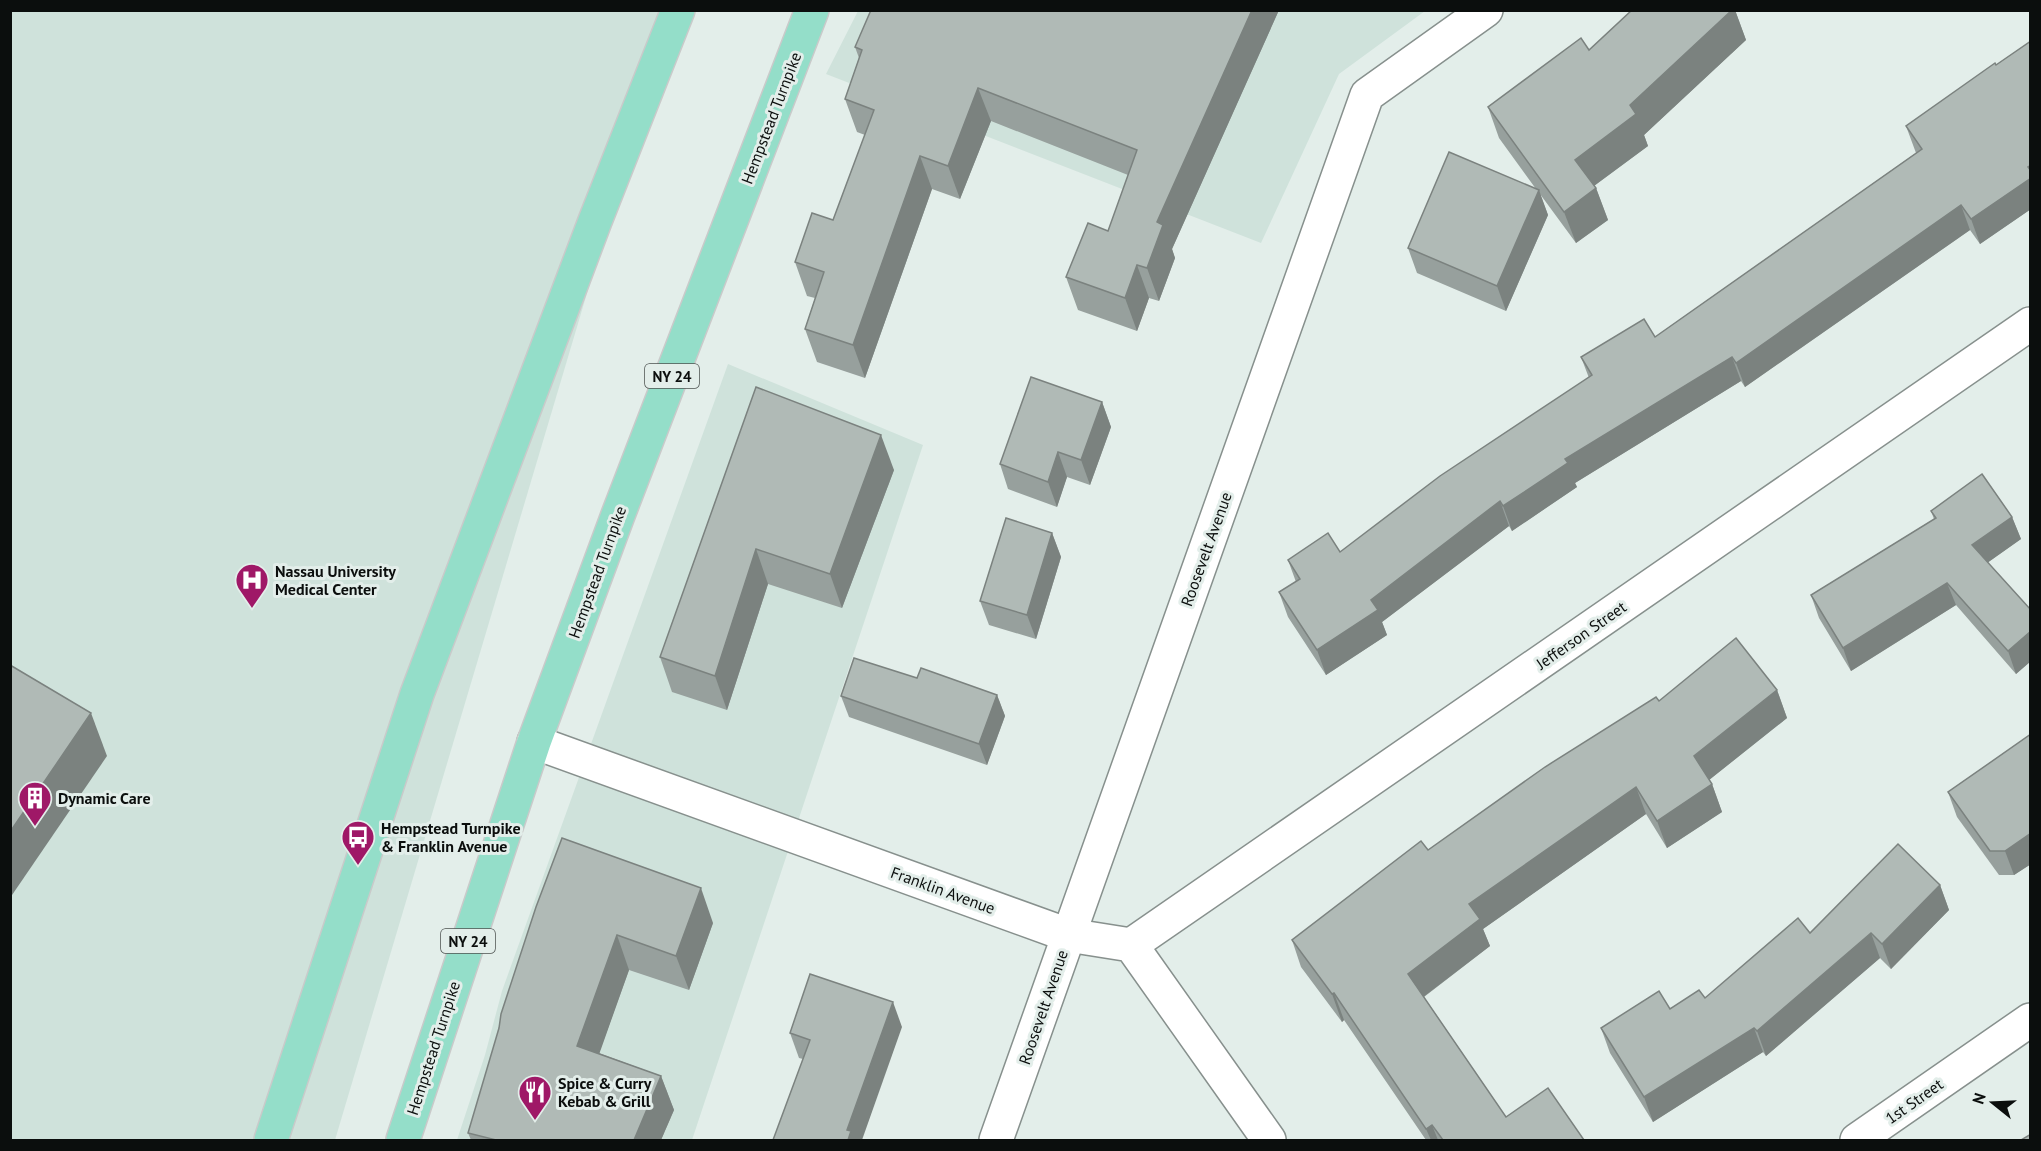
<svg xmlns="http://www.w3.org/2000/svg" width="2041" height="1151" font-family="'PT Sans',sans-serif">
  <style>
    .built { fill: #cfe2db }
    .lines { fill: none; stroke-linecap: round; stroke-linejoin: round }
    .minor-casing { stroke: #87908d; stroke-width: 36 }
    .primary-casing { stroke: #c9caca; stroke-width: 36 }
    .minor { stroke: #fff; stroke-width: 33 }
    .primary { stroke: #94dec9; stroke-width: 33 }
    .wall { fill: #97a09d }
    .shaded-wall { fill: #7b827f }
    .building { fill: #b0bab6; stroke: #7b827f; stroke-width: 1.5 }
    .labels { text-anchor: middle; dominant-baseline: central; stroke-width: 6; stroke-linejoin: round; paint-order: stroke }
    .shield { fill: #e3eeea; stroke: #4c514f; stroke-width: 1.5 }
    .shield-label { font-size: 15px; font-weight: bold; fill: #0b0e0d }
    .street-label { font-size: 16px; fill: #0b0e0d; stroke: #e3eeea }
    .poi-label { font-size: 16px; font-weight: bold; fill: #0b0e0d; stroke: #e3eeea; text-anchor: start }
  </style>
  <rect width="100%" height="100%" fill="#e3eeea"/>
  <g class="built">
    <path d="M10,11H671L335,1140H11Z"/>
    <path d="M858,11H1425L1339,74L1261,243L826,74Z"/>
    <path d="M728,364L923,445L692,1140H457L485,1055L502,991Z"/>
  </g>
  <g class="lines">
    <defs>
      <g id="minor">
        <path d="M534,742L1068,935L1131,945L1269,1140"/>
        <path d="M1131,945L2030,324"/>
        <path d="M996,1140L1367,95L1486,10"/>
        <path d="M1857,1140L2030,1020"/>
      </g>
      <g id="primary">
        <path d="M271,1140L417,694L595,221L678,10"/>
        <path d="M403,1140L534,742L618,515L812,10"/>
      </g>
    </defs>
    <use href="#minor" class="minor-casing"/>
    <use href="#primary" class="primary-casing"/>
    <use href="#minor" class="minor"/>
    <use href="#primary" class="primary"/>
  </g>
  <g class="wall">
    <path d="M1279,10L1172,249L1175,258L1159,301L1149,298L1137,331L1078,310L1066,277L1108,231L1128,175L991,121L960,199L932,189L865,378L817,362L805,329L815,298L807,296L795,262L833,220L865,135L857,132L845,99L859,58L855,47Z"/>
    <path d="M1632,10H1735L1746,40L1644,135L1648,146L1594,186L1596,188L1608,220L1576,243L1540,194L1548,215L1506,311L1417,273L1408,248L1536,189L1499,138L1488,107L1589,50Z"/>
    <path d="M2031,41V209L1980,244L1970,230L1745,387L1741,381L1575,483L1577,487L1512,531L1509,526L1382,622L1387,635L1326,675L1288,617L1279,592L1296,582L1288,560L1340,552L1589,378L1581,357L1655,337L1916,153L1906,126Z"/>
    <path d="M756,387L894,470L842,608L768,584L727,710L672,692L660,657Z"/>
    <path d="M1102,402L1111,427L1090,485L1067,477L1057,507L1008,489L1000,464Z"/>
    <path d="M1931,511L2012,517L2021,539L1987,563L2031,610V661L2016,674L1956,605L1851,671L1819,618L1811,595L1934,519Z"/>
    <path d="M1052,533L1061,557L1036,639L989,625L980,601Z"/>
    <path d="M917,678L997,695L1005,716L987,765L849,717L841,696Z"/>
    <path d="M1777,690L1787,718L1709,780L1712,784L1722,812L1667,848L1646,814L1483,929L1490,946L1424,997L1506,1117L1584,1140H1426L1344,1020L1342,1022L1301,967L1292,940L1428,850L1659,701Z"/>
    <path d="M2031,734V864L2014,875H1999L1957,817L1948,792Z"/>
    <path d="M1940,885L1949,910L1891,969L1880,958L1766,1056L1763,1052L1653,1122L1610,1053L1601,1028L1705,998Z"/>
    <path d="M536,907L713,923L689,990L629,970L599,1053L661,1076L674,1110L661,1140H471L468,1133Z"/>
    <path d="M902,1027L803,1059L799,1058L790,1033Z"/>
  </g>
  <g class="shaded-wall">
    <path d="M1252,10H1279L1172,249L1175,258L1159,301L1147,268L1157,222Z"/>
    <path d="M1732,10H1735L1746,40L1644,135L1648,146L1587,191L1575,160L1630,105Z"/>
    <path d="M978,88L991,121L960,199L948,166Z"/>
    <path d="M920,156L932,189L865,378L853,345Z"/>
    <path d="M2031,178V209L1980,244L1971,219Z"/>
    <path d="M1596,188L1608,220L1576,243L1564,212Z"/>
    <path d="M1539,190L1548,215L1506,311L1497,286Z"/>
    <path d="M1961,205L1970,230L1745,387L1736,363Z"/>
    <path d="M1137,265L1149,298L1137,331L1125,298Z"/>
    <path d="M1732,357L1741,381L1575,483L1577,487L1512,531L1503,506L1565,459Z"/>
    <path d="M1102,402L1111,427L1090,485L1081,460Z"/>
    <path d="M881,435L894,470L842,608L830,574Z"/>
    <path d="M1058,452L1067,477L1057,507L1048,482Z"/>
    <path d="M1500,501L1509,526L1382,622L1387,635L1326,675L1317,650L1371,600Z"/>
    <path d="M2012,517L2021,539L1980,568L1972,545Z"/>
    <path d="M1052,533L1061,557L1036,639L1027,615Z"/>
    <path d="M756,549L768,584L727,710L715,676Z"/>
    <path d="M1947,583L1956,605L1851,671L1843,648Z"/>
    <path d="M2031,631V661L2016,674L2008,651Z"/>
    <path d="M1777,690L1787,718L1704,784L1694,756Z"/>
    <path d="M997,695L1005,716L987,765L979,744Z"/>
    <path d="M91,713L107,756L10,898V832Z"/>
    <path d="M1712,784L1722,812L1667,848L1657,821Z"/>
    <path d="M1636,787L1646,814L1483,929L1490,946L1418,1001L1408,974L1469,904Z"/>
    <path d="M2031,833V864L2014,875L2005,851Z"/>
    <path d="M1940,885L1949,910L1891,969L1882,944Z"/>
    <path d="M701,888L713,923L689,990L676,956Z"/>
    <path d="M1871,933L1880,958L1766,1056L1757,1031Z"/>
    <path d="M617,935L629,970L590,1080L577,1046Z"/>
    <path d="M1334,993L1344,1020L1342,1022L1332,994Z"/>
    <path d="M893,1002L902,1027L862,1140H848L847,1130Z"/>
    <path d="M1754,1028L1763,1052L1653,1122L1644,1097Z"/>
    <path d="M661,1076L674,1110L661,1140H634Z"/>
    <path d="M1432,1125L1438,1140H1431L1426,1129Z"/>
  </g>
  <g class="building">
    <path d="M871,10H1252L1157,222L1163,225L1147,268L1137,265L1125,298L1066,277L1088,223L1108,231L1137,150L978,88L948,166L920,156L853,345L805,329L824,272L795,262L812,213L833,220L874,110L845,99L862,50L855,47Z"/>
    <path d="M1632,10H1732L1630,105L1636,114L1575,160L1596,188L1564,212L1488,107L1581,38L1589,50Z"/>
    <path d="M2031,41V165L2028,167L2031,171V178L1971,219L1961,205L1736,363L1732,357L1565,459L1568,463L1503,506L1500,501L1371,600L1378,610L1317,650L1279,592L1300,579L1288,560L1328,533L1340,552L1440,476L1592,375L1581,357L1644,319L1655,337L1922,149L1906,126L1995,63L1996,65Z"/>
    <path d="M1449,152L1539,190L1497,286L1408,248Z"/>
    <path d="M1031,377L1102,402L1081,460L1058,452L1048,482L1000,464Z"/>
    <path d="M756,387L881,435L830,574L756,549L715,676L660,657Z"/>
    <path d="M1982,474L2012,517L1972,545L2031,610V631L2008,651L1947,583L1843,648L1811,595L1936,518L1931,511Z"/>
    <path d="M1006,518L1052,533L1027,615L980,601Z"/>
    <path d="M1736,638L1777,690L1694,756L1712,784L1657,821L1636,787L1469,904L1480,919L1408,974L1506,1117L1548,1088L1584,1140H1443L1432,1125L1426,1129L1334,993L1332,994L1292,940L1421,841L1428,850L1545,767L1656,697L1659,701Z"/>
    <path d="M854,658L917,678L921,668L997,695L979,744L841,696Z"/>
    <path d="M10,665L91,713L10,832Z"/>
    <path d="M2031,734V833L2005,851H1990L1948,792Z"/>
    <path d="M562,838L701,888L676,956L617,935L577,1046L661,1076L634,1140H496L468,1133L499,1028L501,1014L536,907Z"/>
    <path d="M1898,844L1940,885L1882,944L1871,933L1757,1031L1754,1028L1644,1097L1601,1028L1659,991L1670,1009L1699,990L1705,998L1798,918L1810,933Z"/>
    <path d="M810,974L893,1002L847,1130L851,1131L848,1140H773L810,1040L790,1033Z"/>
    <path d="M2031,1134V1140H2021Z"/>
  </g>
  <defs>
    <symbol id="hospital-pin" viewBox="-11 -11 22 30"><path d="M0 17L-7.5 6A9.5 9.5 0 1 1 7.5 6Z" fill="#9f1867" stroke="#e3eeea"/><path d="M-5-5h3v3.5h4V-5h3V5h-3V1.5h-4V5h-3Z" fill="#fff"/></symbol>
    <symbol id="building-pin" viewBox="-11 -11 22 30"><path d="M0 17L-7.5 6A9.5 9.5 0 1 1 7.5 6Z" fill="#9f1867" stroke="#e3eeea"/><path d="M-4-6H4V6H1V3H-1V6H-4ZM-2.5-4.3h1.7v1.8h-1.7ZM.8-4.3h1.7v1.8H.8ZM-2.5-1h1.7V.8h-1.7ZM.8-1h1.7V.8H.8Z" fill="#fff"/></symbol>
    <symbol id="bus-pin" viewBox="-11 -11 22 30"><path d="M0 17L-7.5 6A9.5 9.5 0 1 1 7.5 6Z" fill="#9f1867" stroke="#e3eeea"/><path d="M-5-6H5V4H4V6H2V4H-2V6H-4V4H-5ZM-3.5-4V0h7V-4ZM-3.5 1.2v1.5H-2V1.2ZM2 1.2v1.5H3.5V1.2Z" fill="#fff"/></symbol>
    <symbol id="restaurant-pin" viewBox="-11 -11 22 30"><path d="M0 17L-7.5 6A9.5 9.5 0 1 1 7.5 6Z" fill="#9f1867" stroke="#e3eeea"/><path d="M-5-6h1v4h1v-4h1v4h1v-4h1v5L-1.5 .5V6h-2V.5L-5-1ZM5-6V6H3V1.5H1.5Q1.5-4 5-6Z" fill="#fff"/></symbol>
  </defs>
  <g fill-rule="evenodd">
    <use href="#hospital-pin" x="233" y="561" width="38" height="52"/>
    <use href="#building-pin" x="16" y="779" width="38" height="52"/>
    <use href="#bus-pin" x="339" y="818" width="38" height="52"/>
    <use href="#restaurant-pin" x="516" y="1073" width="38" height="52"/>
  </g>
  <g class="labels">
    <g class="shield">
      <rect x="645" y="364" width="54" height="24" rx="4.5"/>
      <rect x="441" y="929" width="54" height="24" rx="4.5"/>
    </g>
    <g class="shield-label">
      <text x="672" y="376">NY 24</text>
      <text x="468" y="941">NY 24</text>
    </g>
    <g class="street-label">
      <text transform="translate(771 118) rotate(-69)">Hempstead Turnpike</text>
      <text transform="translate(1206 549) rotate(-70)">Roosevelt Avenue</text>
      <text transform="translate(597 572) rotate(-70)">Hempstead Turnpike</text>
      <text transform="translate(1581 635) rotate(-35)">Jefferson Street</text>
      <text transform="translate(943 890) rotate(20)">Franklin Avenue</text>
      <text transform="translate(1043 1007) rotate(-71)">Roosevelt Avenue</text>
      <text transform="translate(433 1048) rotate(-72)">Hempstead Turnpike</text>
      <text transform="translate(1914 1101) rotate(-35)">1st Street</text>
    </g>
    <g class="poi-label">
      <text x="275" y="571">Nassau University<tspan x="275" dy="18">Medical Center</tspan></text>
      <text x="58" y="798">Dynamic Care</text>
      <text x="381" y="828">Hempstead Turnpike<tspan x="381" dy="18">&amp; Franklin Avenue</tspan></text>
      <text x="558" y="1083">Spice &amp; Curry<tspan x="558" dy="18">Kebab &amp; Grill</tspan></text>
    </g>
  </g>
  <rect width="2041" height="1151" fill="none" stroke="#0b0e0d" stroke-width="24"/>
  <g transform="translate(1993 1103) rotate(288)" stroke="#e3eeea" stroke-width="4.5" paint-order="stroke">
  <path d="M0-4.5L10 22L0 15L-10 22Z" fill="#0b0e0d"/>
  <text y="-9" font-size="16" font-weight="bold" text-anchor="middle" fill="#0b0e0d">N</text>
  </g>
</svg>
